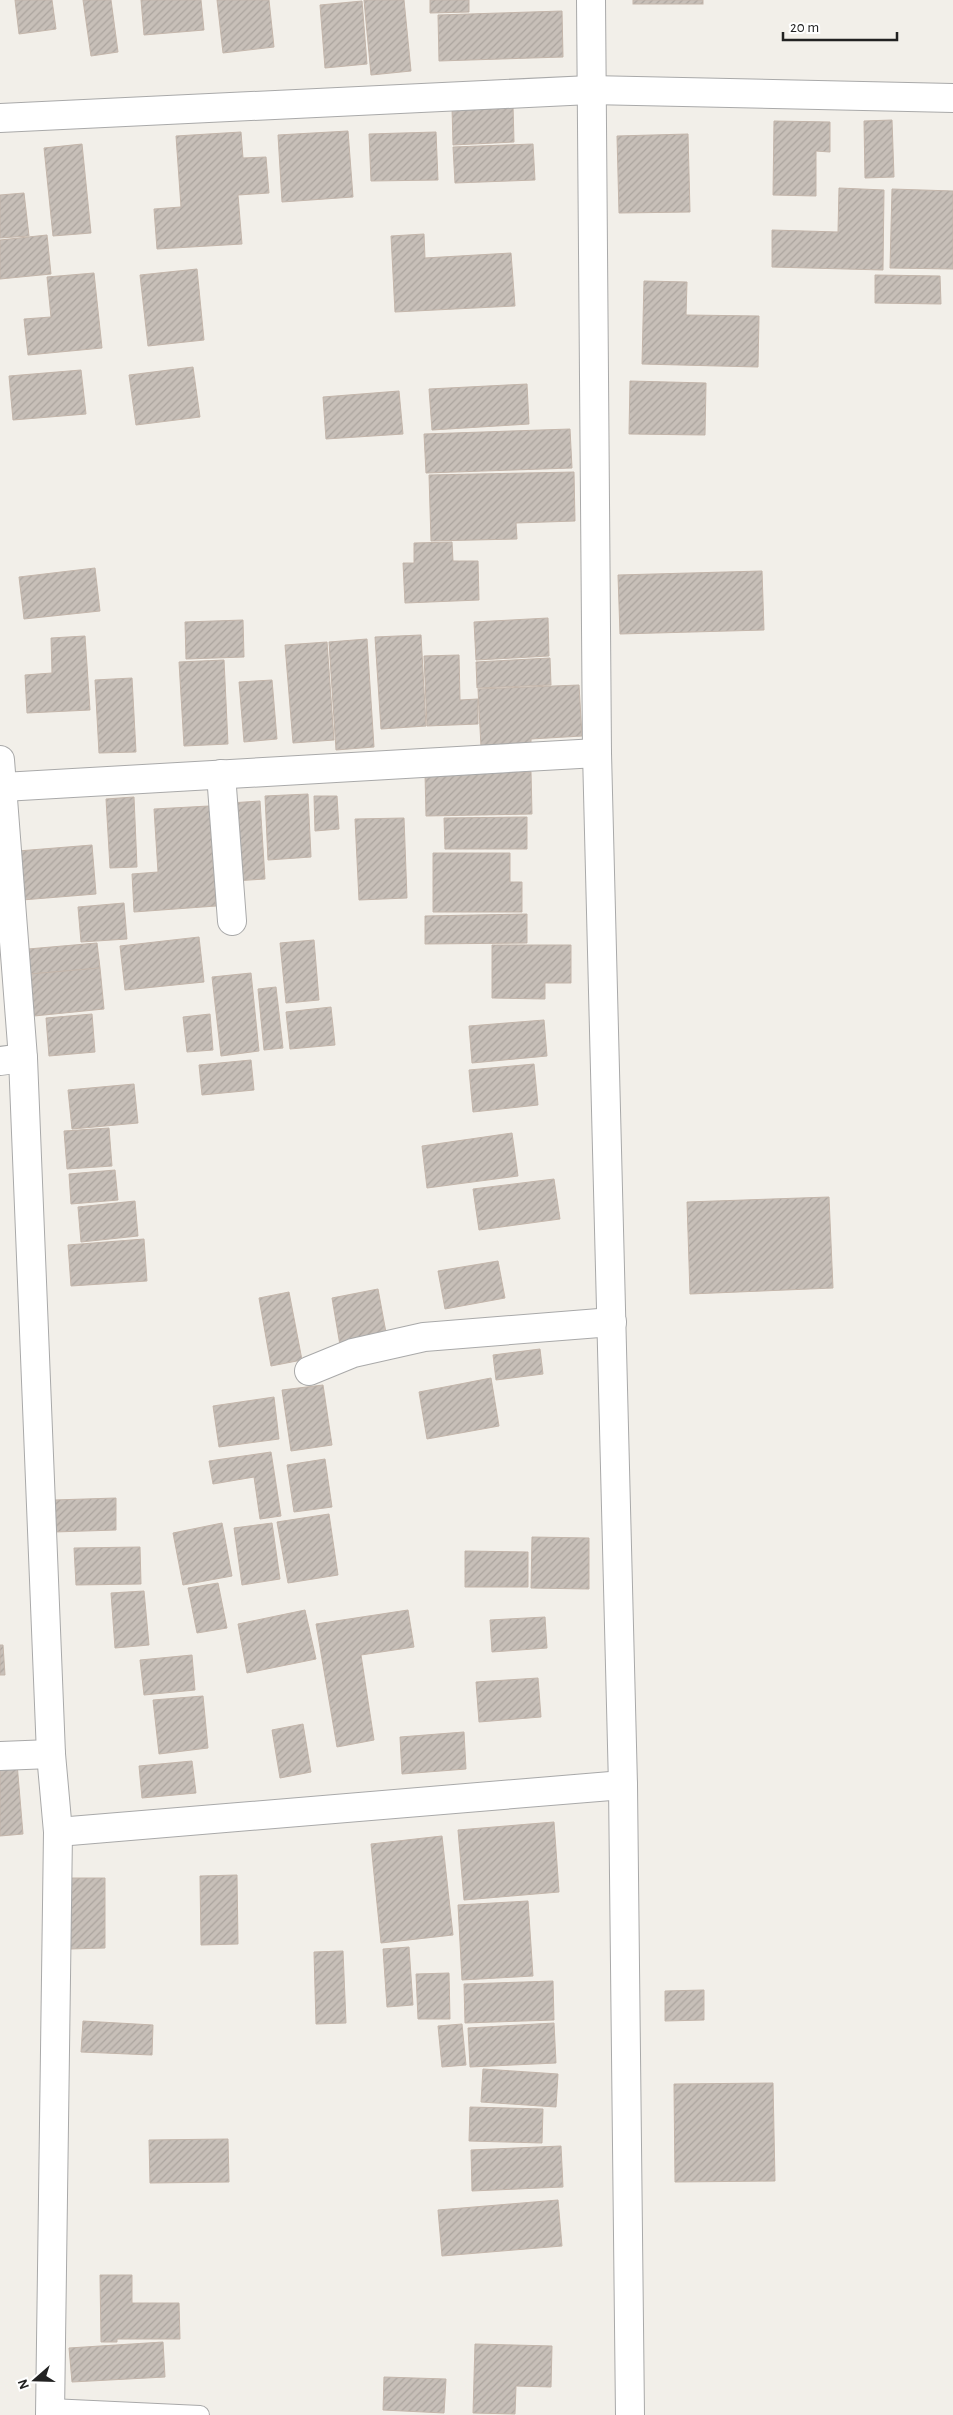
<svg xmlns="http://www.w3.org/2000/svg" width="953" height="2415" font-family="'Alegreya Sans',sans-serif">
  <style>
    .building { fill: url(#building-hatch); stroke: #c4b6ab }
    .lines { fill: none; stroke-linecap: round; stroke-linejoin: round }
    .service-casing { stroke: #a9a9a9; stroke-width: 20 }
    .minor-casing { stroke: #a9a9a9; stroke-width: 30 }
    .service { stroke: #fff; stroke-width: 18 }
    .minor { stroke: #fff; stroke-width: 28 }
  </style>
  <defs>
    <pattern id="building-hatch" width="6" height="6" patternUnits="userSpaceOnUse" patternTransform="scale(1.25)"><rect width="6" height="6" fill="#c7bfb8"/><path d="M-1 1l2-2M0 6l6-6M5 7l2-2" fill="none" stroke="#aba49e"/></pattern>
  </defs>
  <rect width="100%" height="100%" fill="#f2efe9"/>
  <g class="building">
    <path d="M15,0H52L56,29L19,34Z"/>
    <path d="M83,0H111L118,52L91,56Z"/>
    <path d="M141,0H201L204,30L144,35Z"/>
    <path d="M217,0H269L274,47L223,53Z"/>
    <path d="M364,0H404L411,71L371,75Z"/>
    <path d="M430,0H469V12L430,13Z"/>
    <rect x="633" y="0" width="70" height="4"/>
    <path d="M362,1L367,64L325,68L320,5Z"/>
    <path d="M562,11L563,57L439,61L438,15Z"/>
    <path d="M513,105L514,142L453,145L452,107Z"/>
    <path d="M892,120L894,177L865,178L864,121Z"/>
    <path d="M774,121L830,122V152L816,151V196L773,195Z"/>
    <path d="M348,131L353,197L282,202L278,135Z"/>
    <path d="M241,132L243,158L266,157L269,193L238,195L242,244L157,249L154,209L181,207L176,136Z"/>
    <path d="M436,132L438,180L371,181L369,134Z"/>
    <path d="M688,134L690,212L619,213L617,136Z"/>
    <path d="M82,144L91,233L53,236L44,148Z"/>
    <path d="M533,144L535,180L455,183L453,147Z"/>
    <path d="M839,188L884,190L883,270L772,267V230L838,232Z"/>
    <path d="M892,189L953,191V269L890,268Z"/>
    <path d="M24,193L29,236L0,238V195Z"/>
    <path d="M424,234L425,258L511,253L515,306L395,312L391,236Z"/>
    <path d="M47,235L51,274L0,279V240Z"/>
    <path d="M197,269L204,340L148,346L140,275Z"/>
    <path d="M94,273L102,348L28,355L24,319L51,317L47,277Z"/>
    <path d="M875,275L940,276L941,304L875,303Z"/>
    <path d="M644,281L687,282L686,315L759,316L758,367L642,364Z"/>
    <path d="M193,367L200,417L136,425L129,375Z"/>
    <path d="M81,370L86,414L13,420L9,376Z"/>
    <path d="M630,381L706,383L705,435L629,434Z"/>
    <path d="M527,384L529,424L432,430L429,389Z"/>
    <path d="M399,391L403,434L326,439L323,397Z"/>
    <path d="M570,429L572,468L426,473L424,434Z"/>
    <path d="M574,472L575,521L516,523L517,539L431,541L429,475Z"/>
    <path d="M452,542L453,561H478L479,600L405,603L403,563H414V543Z"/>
    <path d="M95,568L100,611L24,619L19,577Z"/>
    <path d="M762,571L764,630L620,634L618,575Z"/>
    <path d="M548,618L549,656L476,660L474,622Z"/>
    <path d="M243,620L244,657L186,659L185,622Z"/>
    <path d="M421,635L426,726L381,729L375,637Z"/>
    <path d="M85,636L90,710L27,713L25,675L52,673L51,638Z"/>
    <path d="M367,639L374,747L336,750L329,642Z"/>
    <path d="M327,642L334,740L293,743L285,645Z"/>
    <path d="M459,655L460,700L478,699V724L427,726L424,656Z"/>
    <path d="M550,658L551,685L477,688L476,662Z"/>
    <path d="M224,660L228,744L184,746L179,662Z"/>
    <path d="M132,678L136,752L99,753L95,680Z"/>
    <path d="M272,680L277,739L244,742L239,682Z"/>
    <path d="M579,685L582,736L531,739V745L481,747L478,689Z"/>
    <path d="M531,772L532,814L426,816L425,773Z"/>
    <path d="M308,794L311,857L268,860L265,796Z"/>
    <path d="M314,796H337L339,829L315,831Z"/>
    <path d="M134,797L137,867L110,868L106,799Z"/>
    <path d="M260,801L265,879L234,881L230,803Z"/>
    <path d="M209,806L216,906L134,912L132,874L158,872L154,809Z"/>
    <path d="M527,817V849H445L444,818Z"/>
    <path d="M404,818L407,898L359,900L355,819Z"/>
    <path d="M92,845L96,894L22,900L18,851Z"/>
    <path d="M433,853H510V882H522V912H433Z"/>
    <path d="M124,903L127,939L81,942L78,907Z"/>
    <path d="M527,914V943L425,944V916Z"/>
    <path d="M199,937L204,982L125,990L120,946Z"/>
    <path d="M314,940L319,1000L286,1003L280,943Z"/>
    <path d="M97,943L100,968L30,974L28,949Z"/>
    <path d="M492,945H571V983H545V999L492,998Z"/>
    <path d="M100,968L104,1009L34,1016L30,974Z"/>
    <path d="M251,973L259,1051L221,1056L212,977Z"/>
    <path d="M276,987L283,1048L264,1050L258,989Z"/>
    <path d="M331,1007L335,1045L290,1049L286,1012Z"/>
    <path d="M92,1014L95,1052L49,1056L46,1018Z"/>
    <path d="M210,1014L213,1050L187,1052L183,1017Z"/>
    <path d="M544,1020L547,1056L472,1063L469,1026Z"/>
    <path d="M251,1060L254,1090L202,1095L199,1065Z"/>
    <path d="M534,1064L538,1105L473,1112L469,1070Z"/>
    <path d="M134,1084L138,1123L72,1129L68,1090Z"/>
    <path d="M109,1128L112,1166L67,1169L64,1131Z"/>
    <path d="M512,1133L518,1176L427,1188L422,1146Z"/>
    <path d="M115,1170L118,1200L71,1204L69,1174Z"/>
    <path d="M554,1179L560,1219L479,1230L473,1189Z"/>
    <path d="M829,1197L833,1288L690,1294L687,1202Z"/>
    <path d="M135,1201L138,1236L81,1242L78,1207Z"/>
    <path d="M144,1239L147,1281L71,1286L68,1245Z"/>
    <path d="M498,1261L505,1298L445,1309L438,1271Z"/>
    <path d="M378,1289L387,1338L340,1345L332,1298Z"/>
    <path d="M289,1292L302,1360L271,1366L259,1298Z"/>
    <path d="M540,1349L543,1374L496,1380L493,1355Z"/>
    <path d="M491,1378L499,1426L427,1439L419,1392Z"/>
    <path d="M323,1385L332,1445L291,1451L282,1390Z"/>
    <path d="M274,1397L279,1439L219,1447L213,1406Z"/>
    <path d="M271,1452L281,1516L260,1519L254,1477L213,1484L209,1461Z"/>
    <path d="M325,1459L332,1507L294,1512L287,1465Z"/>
    <path d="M116,1498V1530L54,1532V1500Z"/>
    <path d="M329,1514L338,1575L288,1583L277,1522Z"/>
    <path d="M222,1523L232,1576L183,1585L173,1533Z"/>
    <path d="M272,1523L280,1579L242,1585L234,1528Z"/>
    <path d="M532,1537L589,1538V1589L531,1588Z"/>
    <path d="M140,1547L141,1584L76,1585L74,1548Z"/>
    <path d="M465,1551L528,1552V1587H465Z"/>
    <path d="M218,1583L227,1628L197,1633L188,1588Z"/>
    <path d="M144,1591L149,1645L115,1648L111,1593Z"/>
    <path d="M305,1610L316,1659L247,1673L238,1624Z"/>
    <path d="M408,1610L414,1647L361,1655L374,1740L337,1747L316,1624Z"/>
    <path d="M545,1617L547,1648L492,1652L490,1620Z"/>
    <path d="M0,1645H3L5,1675H0Z"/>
    <path d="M192,1655L195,1690L144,1695L140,1660Z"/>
    <path d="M538,1678L541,1717L479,1722L476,1682Z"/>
    <path d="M203,1696L208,1748L159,1754L153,1700Z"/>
    <path d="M303,1724L311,1772L280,1778L272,1730Z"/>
    <path d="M464,1732L466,1769L402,1774L400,1737Z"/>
    <path d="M192,1761L196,1793L142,1798L139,1766Z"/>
    <path d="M17,1763L23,1834L0,1836V1764Z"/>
    <path d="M554,1822L559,1892L464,1900L458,1830Z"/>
    <path d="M442,1836L453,1935L381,1943L371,1844Z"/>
    <path d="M237,1875L238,1944L201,1945L200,1876Z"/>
    <path d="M69,1878H105V1948L70,1949Z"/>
    <path d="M528,1901L533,1976L462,1980L458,1905Z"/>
    <path d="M409,1947L413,2005L387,2007L383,1949Z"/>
    <path d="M343,1951L346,2023L316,2024L314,1952Z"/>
    <path d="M449,1973L450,2019H418L416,1974Z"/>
    <path d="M553,1981L554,2020L465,2023L464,1984Z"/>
    <path d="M704,1990V2020L665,2021V1991Z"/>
    <path d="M83,2021L153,2025L152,2055L81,2052Z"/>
    <path d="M554,2023L556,2063L470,2067L468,2028Z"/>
    <path d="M462,2024L466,2065L442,2067L438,2026Z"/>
    <path d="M483,2069L558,2074L556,2107L481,2102Z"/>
    <path d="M773,2083L775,2181L675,2182L674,2084Z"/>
    <path d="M470,2107L543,2109L542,2143L469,2141Z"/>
    <path d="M228,2139L229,2182L150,2183L149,2140Z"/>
    <path d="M561,2146L563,2187L472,2191L471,2150Z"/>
    <path d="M558,2200L562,2246L442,2256L438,2210Z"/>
    <path d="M100,2275H132V2303H179L180,2339H117V2342H101Z"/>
    <path d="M163,2342L165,2377L72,2382L69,2348Z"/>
    <path d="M475,2344L552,2346L551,2387L516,2386L515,2414L473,2413Z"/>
    <path d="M384,2377L446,2379L444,2413L383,2410Z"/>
  </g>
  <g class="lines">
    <defs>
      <path id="service" d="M50,2408L200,2415"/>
      <g id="minor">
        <path d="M591,0L597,753L623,1785L630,2415"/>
        <path d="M0,118L590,90L953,98"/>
        <path d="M0,760L23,1058L51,1754L58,1832L50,2415"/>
        <path d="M221,774L232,921"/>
        <path d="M3,787L597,753"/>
        <path d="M0,1061L23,1058"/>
        <path d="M309,1371L353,1353L424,1337L612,1322"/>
        <path d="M0,1756L51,1754"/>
        <path d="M58,1832L623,1785"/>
      </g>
    </defs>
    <use href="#service" class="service-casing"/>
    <use href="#minor" class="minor-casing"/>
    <use href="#service" class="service"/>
    <use href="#minor" class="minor"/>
  </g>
  <g transform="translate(35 2380) rotate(250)" stroke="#ffffff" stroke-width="4" paint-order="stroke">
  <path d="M0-4L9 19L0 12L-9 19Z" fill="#222222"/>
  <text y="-8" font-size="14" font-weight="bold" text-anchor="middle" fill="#222222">N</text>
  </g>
  <path d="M783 32v8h114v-8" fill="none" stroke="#222222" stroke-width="2.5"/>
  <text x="790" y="32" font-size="15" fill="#222222" stroke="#ffffff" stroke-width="4" paint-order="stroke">20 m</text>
</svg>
